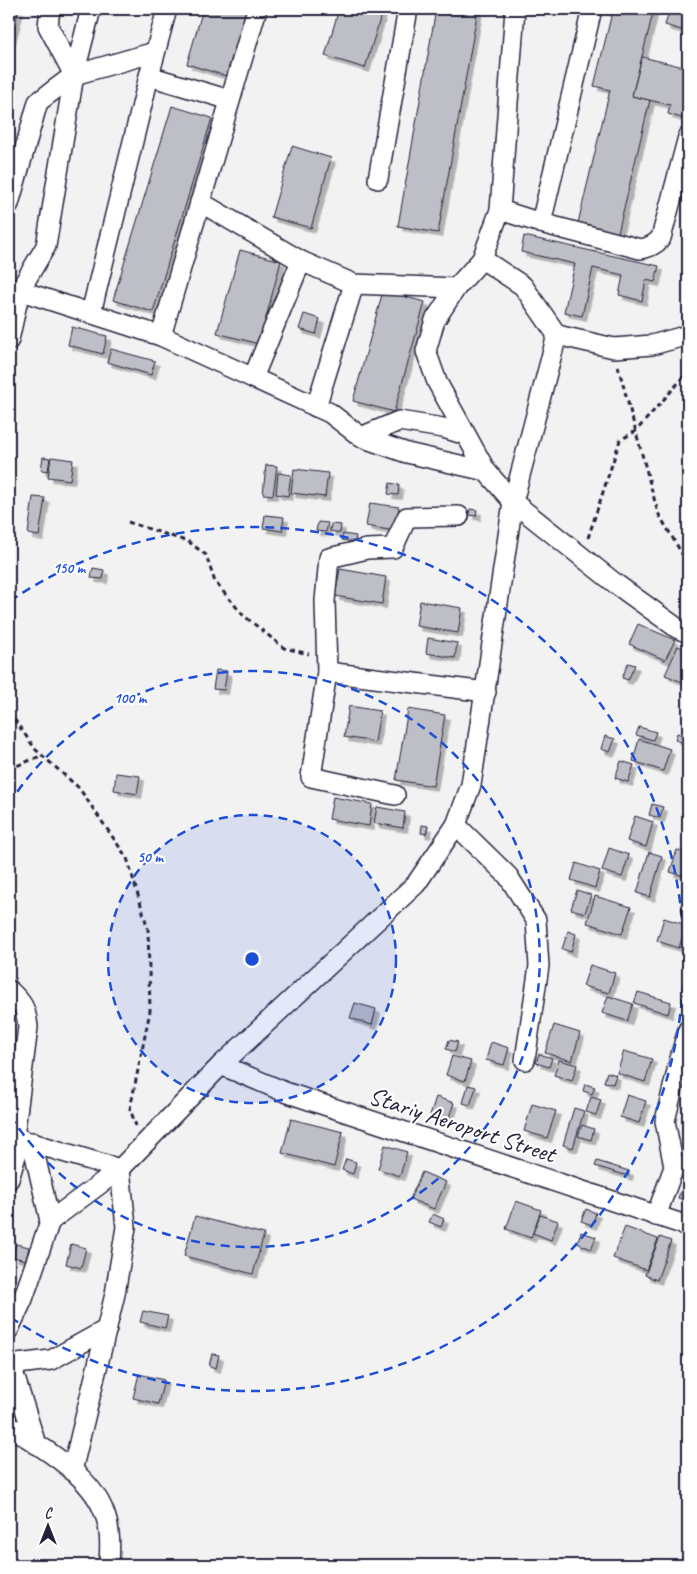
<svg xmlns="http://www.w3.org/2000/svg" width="697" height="1574" font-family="Caveat,sans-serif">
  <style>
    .building { fill: #bebec6; stroke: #22223b; filter: url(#shadow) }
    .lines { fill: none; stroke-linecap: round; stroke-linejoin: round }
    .minor-casing { stroke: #22223b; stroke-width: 22 }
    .path { stroke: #22223b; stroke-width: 3; stroke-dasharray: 5 4; stroke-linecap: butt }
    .minor { stroke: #fff; stroke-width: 19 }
    .ring { fill: none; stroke: #1d4ed8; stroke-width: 2.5; stroke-dasharray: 9 6 }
    .labels { text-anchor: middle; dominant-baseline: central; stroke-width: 4.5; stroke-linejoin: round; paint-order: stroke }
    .street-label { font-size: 25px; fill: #22223b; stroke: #fff }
    .centre { fill: #1d4ed8; stroke: #fff; stroke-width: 2.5 }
    .ring-label { font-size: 15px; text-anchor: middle; font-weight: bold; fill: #1d4ed8; stroke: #fff; stroke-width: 4.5; stroke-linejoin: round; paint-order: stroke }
  </style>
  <defs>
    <filter id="shadow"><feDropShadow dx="4.5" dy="4.5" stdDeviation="0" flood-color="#0004"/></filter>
  </defs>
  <rect width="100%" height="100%" fill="#f2f2f3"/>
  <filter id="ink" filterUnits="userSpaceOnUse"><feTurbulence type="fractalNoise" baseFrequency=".02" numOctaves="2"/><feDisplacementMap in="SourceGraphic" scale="10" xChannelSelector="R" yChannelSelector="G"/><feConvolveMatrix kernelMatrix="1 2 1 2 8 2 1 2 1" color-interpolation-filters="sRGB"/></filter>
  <g filter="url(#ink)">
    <g class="building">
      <path d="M9,9H19L9,46Z"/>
      <path d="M203,9H247L226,76L187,64Z"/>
      <path d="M339,9H383L365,68L325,56Z"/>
      <path d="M436,9H478L438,233L398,226Z"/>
      <path d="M613,9H654L632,96L650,100L617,237L577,227L610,90L594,86Z"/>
      <path d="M670,9H688V32L665,25Z"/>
      <path d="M642,57L688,68V108L685,119L668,114L670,105L632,96Z"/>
      <path d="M172,106L212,118L153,312L113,300Z"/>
      <path d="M292,146L331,158L311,228L271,217Z"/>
      <path d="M524,236L659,266L655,282L646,280L642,301L619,295L623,275L593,268L582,316L564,312L575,264L521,252Z"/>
      <path d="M240,250L281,261L259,344L217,333Z"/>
      <path d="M383,291L425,302L394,412L353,401Z"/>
      <path d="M304,314L320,319L316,334L299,329Z"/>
      <path d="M72,327L107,336L103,354L68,345Z"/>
      <path d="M111,349L155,361L151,375L107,362Z"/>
      <path d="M43,457L50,458L48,471L41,470Z"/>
      <path d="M51,457L73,460L70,480L48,477Z"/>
      <path d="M266,465L277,466L273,495L263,494Z"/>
      <path d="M294,469L328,473L325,497L291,493Z"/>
      <path d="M278,473L291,475L288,496L276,494Z"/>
      <path d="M390,483L399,485L398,495L388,494Z"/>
      <path d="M33,497L45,498L39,536L28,534Z"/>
      <path d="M370,503L399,507L395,531L366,526Z"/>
      <path d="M470,509L477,510L476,516L469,515Z"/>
      <path d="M265,515L284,517L282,531L263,528Z"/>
      <path d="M318,522L328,523L326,532L316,531Z"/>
      <path d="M331,524L341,525L340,533L330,531Z"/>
      <path d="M343,534L356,536L355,542L342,540Z"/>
      <path d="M93,568L104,570L103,579L91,578Z"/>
      <path d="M340,569L386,577L382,604L335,596Z"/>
      <path d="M420,601L462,608L458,633L416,626Z"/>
      <path d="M638,624L675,640L665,660L629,644Z"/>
      <path d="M428,638L457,643L455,658L426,653Z"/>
      <path d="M678,646L688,651L687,684L665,675Z"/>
      <path d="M628,663L635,665L628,680L622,678Z"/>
      <path d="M216,670L227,671L224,690L213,689Z"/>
      <path d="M349,706L380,711L375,742L344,737Z"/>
      <path d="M408,709L445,715L433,786L396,780Z"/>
      <path d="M639,727L656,732L653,740L636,735Z"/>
      <path d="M677,733L686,736L684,743L675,740Z"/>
      <path d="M605,736L615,739L610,752L601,749Z"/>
      <path d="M639,739L670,749L663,771L633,761Z"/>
      <path d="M621,761L634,765L628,782L615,778Z"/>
      <path d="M116,773L140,776L137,794L114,790Z"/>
      <path d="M333,797L372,804L369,826L329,819Z"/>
      <path d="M652,804L663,807L660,818L649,815Z"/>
      <path d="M377,807L405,812L403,828L374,823Z"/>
      <path d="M635,816L653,822L646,847L627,841Z"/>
      <path d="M422,825L428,826L426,834L421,833Z"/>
      <path d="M609,848L629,855L622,877L602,871Z"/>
      <path d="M677,850L688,854V877L670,872Z"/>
      <path d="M649,852L662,856L650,897L637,893Z"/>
      <path d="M576,863L600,871L595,888L571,880Z"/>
      <path d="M577,890L591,895L585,913L571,909Z"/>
      <path d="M595,896L631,907L622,934L587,923Z"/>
      <path d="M664,918L686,925L679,948L657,941Z"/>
      <path d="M568,931L576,934L571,952L562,949Z"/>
      <path d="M590,965L615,973L609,993L583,986Z"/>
      <path d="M638,992L671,1002L668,1014L634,1003Z"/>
      <path d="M608,996L633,1004L627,1021L602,1013Z"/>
      <path d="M355,1003L376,1009L372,1025L350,1018Z"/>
      <path d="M554,1025L580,1033L572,1061L545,1053Z"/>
      <path d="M449,1040L458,1042L455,1052L446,1049Z"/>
      <path d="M491,1042L509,1048L504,1065L486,1060Z"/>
      <path d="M624,1051L652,1059L645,1082L617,1073Z"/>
      <path d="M539,1054L552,1058L549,1067L536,1063Z"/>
      <path d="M452,1056L471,1061L465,1081L446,1075Z"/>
      <path d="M559,1060L577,1065L572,1081L554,1075Z"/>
      <path d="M607,1072L616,1075L613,1084L604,1082Z"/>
      <path d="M585,1084L595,1087L592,1094L583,1091Z"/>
      <path d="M468,1085L476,1087L470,1105L463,1103Z"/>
      <path d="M627,1095L646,1101L639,1123L620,1117Z"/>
      <path d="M436,1097L454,1103L448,1120L430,1115Z"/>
      <path d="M591,1097L601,1100L596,1115L586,1112Z"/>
      <path d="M532,1104L556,1111L547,1138L524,1131Z"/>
      <path d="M574,1108L584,1111L573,1148L563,1145Z"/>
      <path d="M291,1119L343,1132L334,1167L282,1153Z"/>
      <path d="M582,1125L594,1129L591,1140L578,1136Z"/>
      <path d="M385,1145L407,1152L400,1176L378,1169Z"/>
      <path d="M346,1159L356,1162L353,1174L342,1170Z"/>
      <path d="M597,1161L629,1171L628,1176L595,1166Z"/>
      <path d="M422,1172L446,1182L434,1209L410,1199Z"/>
      <path d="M681,1190L688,1192L686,1200L678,1198Z"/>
      <path d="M516,1201L541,1210L531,1238L506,1229Z"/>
      <path d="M586,1209L596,1213L592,1225L581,1221Z"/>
      <path d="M433,1214L444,1219L441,1227L429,1222Z"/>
      <path d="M540,1215L558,1221L551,1240L533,1233Z"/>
      <path d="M195,1216L264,1234L253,1274L184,1256Z"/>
      <path d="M625,1227L658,1239L646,1270L613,1258Z"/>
      <path d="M581,1232L596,1237L591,1249L577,1243Z"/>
      <path d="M660,1237L671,1241L657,1280L645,1275Z"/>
      <path d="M16,1244L29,1247L26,1260L13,1257Z"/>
      <path d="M71,1244L86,1248L81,1268L66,1264Z"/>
      <path d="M143,1311L168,1316L165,1328L140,1322Z"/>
      <path d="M212,1354L219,1355L216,1368L209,1366Z"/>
      <path d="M139,1374L164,1380L158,1404L133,1398Z"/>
    </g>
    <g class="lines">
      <defs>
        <g id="minor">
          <path d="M50,9L48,26L74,75"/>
          <path d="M515,9L500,210L482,259L456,288L435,320L426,351L437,382L486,471L513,502L616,584L677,628L688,633"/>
          <path d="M149,76L230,100"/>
          <path d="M378,179L408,9"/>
          <path d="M200,202L301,261L354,284L456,288"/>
          <path d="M9,204L38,102L74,75L155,52"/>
          <path d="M500,210L541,223L640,249C649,248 655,245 661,238L688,137"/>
          <path d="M541,223L592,9"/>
          <path d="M9,287L161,336L330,413L361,437L407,453L486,471"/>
          <path d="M91,313L149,76L167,9"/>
          <path d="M557,335L614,348L652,345L688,335"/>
          <path d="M161,336L257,9"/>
          <path d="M9,340L20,290L46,246L74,75L91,9"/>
          <path d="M253,378L301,261"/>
          <path d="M316,407L354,284"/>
          <path d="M361,437L399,421L443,428L466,435"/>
          <path d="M327,672L325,601L329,558L367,549L393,548L407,517L459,516"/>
          <path d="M395,795L311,777L327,672L486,692"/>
          <path d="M456,825L508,876L536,920L539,966L525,1060"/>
          <path d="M9,990C23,1003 26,1008 28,1027L14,1137"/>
          <path d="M221,1065L285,1092L688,1226"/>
          <path d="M9,1136L120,1169L221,1065L416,884L456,825L471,785L513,502L557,335L523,286L482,259"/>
          <path d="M9,1179L21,1139"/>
          <path d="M656,1216L674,1167L665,1121L681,1054L688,1030"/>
          <path d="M50,1221L120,1169"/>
          <path d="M9,1329L23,1299L50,1221L32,1142"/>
          <path d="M9,1365L51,1360L107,1329"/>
          <path d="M11,1365L36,1444"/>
          <path d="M9,1426C41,1447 90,1474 104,1512C111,1529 110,1547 109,1565"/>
          <path d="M72,1471L115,1294L126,1227L120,1169"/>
        </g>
      </defs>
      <use href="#minor" class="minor-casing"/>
      <g class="path">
        <path d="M618,366L658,513L688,564"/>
        <path d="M128,522L189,542L206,555L215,582L243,615L284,648L309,654"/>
        <path d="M588,538L620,440L636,431L688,372"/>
        <path d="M9,712L36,750L79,788L127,858L148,929L150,1011L130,1109L136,1126"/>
        <path d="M9,769L43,755"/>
      </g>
      <use href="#minor" class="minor"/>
    </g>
  </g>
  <circle cx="252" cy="959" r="144" fill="#1d4ed8" fill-opacity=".12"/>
  <g class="ring">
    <circle cx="252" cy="959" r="144"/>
    <path d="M9 804A288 288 0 1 1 9 1114"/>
    <path d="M10 601A432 432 0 1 1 10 1317"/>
  </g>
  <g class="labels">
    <g class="street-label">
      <text transform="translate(462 1125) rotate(18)">Stariy Aeroport Street</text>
    </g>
  </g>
  <circle cx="252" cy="959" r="8" class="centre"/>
  <g class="ring-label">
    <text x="69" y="573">150 m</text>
    <text x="130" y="703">100 m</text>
    <text x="150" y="862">50 m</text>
  </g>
  <rect width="697" height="1574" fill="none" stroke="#fff" stroke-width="30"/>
  <rect x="15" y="15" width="667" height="1544" fill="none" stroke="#22223b" stroke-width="2" filter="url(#ink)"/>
  <g transform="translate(48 1526)" stroke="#ffffff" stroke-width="4" paint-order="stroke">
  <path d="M0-4L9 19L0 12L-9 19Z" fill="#22223b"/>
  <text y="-8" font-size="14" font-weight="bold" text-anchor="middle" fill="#22223b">С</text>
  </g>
</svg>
